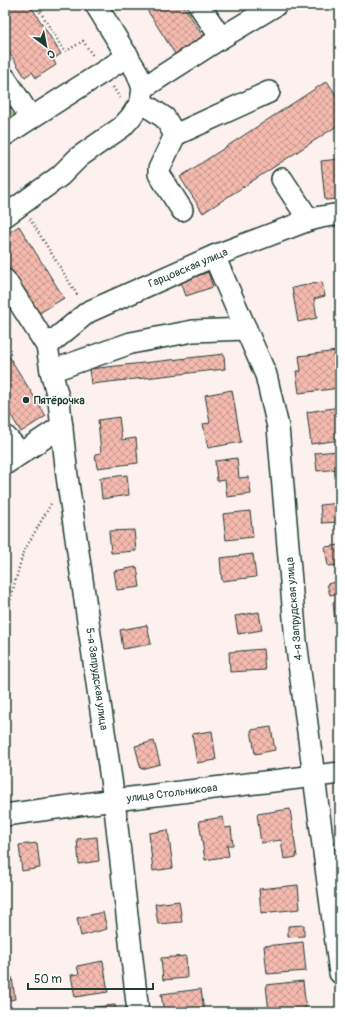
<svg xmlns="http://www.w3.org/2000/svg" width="345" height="1017" font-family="Pangolin,sans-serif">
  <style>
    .park { fill: #ccdf94; stroke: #768e64 }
    .building { fill: url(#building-cross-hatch); stroke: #1f3d34 }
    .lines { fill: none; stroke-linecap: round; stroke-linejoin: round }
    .minor-casing { stroke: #1f3d34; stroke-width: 24 }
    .path { stroke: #1f3d34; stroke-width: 2.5; stroke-dasharray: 1 3; stroke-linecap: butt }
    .minor { stroke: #fff; stroke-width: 21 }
    .poi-dot { fill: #1f3d34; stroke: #fff; stroke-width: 1.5 }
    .labels { text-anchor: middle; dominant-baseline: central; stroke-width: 3; stroke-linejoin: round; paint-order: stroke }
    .street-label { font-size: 11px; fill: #1f3d34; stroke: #fff }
    .poi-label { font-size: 11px; font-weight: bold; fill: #1f3d34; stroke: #fff; text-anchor: start }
  </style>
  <defs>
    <pattern id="building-cross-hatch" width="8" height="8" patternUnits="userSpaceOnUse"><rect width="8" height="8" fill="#f5baaf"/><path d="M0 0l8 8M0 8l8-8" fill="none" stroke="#c6988f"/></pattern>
  </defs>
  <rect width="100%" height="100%" fill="#fdf1ef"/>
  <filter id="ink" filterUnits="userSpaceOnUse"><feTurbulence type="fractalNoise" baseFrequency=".025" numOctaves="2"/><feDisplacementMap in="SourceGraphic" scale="8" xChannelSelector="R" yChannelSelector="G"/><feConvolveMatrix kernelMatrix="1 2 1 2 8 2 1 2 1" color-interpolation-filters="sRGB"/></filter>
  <g filter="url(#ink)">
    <path class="park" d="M5,102L15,118L5,124Z"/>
    <g class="building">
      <path d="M5,5H30L61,54L53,59L56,65L36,78L32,72L25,77L5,46Z"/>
      <path d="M144,5H183L203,36L175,54Z"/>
      <path d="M327,81L340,101V124L203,213L180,177Z"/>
      <path d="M340,159V199L325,200L321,161Z"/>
      <path d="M19,226L64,298L38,314L5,262V235Z"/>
      <path d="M208,272L213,287L186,296L181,282Z"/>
      <path d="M322,282L325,296L314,299L317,318L298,322L292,288Z"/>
      <path d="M5,350L46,416L21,432L9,412L5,414Z"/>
      <path d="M337,351L340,375V388L299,393L296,371H301L299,356Z"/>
      <path d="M224,354L225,369L91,384L89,369Z"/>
      <path d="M232,390L241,442L208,448L203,424L210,423L205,395Z"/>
      <path d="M340,407V440L311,444L307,412Z"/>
      <path d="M119,417L122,440L136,438L138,463L97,468L95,454L101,453L98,420Z"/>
      <path d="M338,451L340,469L317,471L315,453Z"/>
      <path d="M237,458L239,478L249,477L251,494L227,497L225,480L217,481L215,461Z"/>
      <path d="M127,475L129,495L102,499L100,478Z"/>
      <path d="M340,503V522L322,523L320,505Z"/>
      <path d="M250,511L253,537L226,540L223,514Z"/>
      <path d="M134,530L136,551L111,553L109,531Z"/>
      <path d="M340,545V565L328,566L325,547Z"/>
      <path d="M253,554L256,577L222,581L220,558Z"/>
      <path d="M137,567L140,587L117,590L114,571Z"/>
      <path d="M340,581V593L330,595L327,584Z"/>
      <path d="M340,601V621L335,622L333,602Z"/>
      <path d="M259,612L262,630L238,634L235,616Z"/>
      <path d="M147,625L151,644L123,649L120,630Z"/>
      <path d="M263,649L265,670L230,672L229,652Z"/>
      <path d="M337,649H340V667Z"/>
      <path d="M271,727L275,750L255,754L251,730Z"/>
      <path d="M212,731L216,760L197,763L192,734Z"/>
      <path d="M154,741L160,764L141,769L135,746Z"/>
      <path d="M290,809L297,857L284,859L281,840L261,843L257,814Z"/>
      <path d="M223,817L225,828L231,827L233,845H227L229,856L205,860L199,821Z"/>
      <path d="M168,830L173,868L153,871L149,833Z"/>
      <path d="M97,837L99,861L79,864L77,839Z"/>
      <path d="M37,843L40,868L22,871L19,845Z"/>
      <path d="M298,885L300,909L261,913L259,889Z"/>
      <path d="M179,901L182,922L158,924L155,904Z"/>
      <path d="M103,912L107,929L81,936L77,918Z"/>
      <path d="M304,925V936L288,937V926Z"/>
      <path d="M303,942L306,971L267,974L264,946Z"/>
      <path d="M186,956L187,978L163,980L161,958Z"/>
      <path d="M103,961L108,992L75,997L71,975L79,974L77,966Z"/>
      <path d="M12,977L15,999L5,1001V978Z"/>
      <path d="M303,981L306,1009L269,1012L266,985Z"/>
      <path d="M201,989L204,1012H164L161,994Z"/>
      <path d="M115,1005L116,1012H86V1008Z"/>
    </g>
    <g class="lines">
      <defs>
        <g id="minor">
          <path d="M221,38L276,5"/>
          <path d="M5,78L31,118L128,56"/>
          <path d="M143,88L221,38L199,5"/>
          <path d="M141,102L165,118L175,135L159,169V174L182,210"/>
          <path d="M5,135L31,118"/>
          <path d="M175,135L269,92"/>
          <path d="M282,179L309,220"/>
          <path d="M5,216L60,176L79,157L122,127L131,117L141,102L143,88L137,72L96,5"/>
          <path d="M214,256L266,375L278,427L296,641L340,973"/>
          <path d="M5,280L47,346L51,371L59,401L67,476L114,800L138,1012"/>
          <path d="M47,346L88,312L214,256L309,220L321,217L340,214"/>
          <path d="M51,371L131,343L193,331L246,329"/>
          <path d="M5,436L21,453"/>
          <path d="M5,464L62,426"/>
          <path d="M5,815L114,800L340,773"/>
        </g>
      </defs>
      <use href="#minor" class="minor-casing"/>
      <g class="path">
        <path d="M36,5L65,52L83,41L93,56"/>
        <path d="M113,87L121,100"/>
        <path d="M30,219L78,296"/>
        <path d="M5,619L23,553L52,502"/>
      </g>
      <use href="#minor" class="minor"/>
    </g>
  </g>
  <circle class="poi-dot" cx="26" cy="400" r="4"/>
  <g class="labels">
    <g class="street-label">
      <text transform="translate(188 268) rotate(-23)">Гарцовская улица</text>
      <text transform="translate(294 609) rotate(-95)">4-я Запрудская улица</text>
      <text transform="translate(97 679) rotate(82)">5-я Запрудская улица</text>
      <text transform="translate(172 793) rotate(-7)">улица Стольникова</text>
    </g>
    <g class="poi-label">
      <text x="34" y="400">Пятёрочка</text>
    </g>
  </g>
  <rect width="345" height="1017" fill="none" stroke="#fff" stroke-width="20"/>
  <rect x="10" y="10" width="325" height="997" fill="none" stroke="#1f3d34" stroke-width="1.5" filter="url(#ink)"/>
  <g transform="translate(46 46) rotate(148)" stroke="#ffffff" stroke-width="3" paint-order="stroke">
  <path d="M0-3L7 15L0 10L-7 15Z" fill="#1f3d34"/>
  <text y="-6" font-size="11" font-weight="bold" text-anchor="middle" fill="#1f3d34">С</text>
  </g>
  <path d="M28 983v6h125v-6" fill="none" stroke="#1f3d34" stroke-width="2"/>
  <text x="34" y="983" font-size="12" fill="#1f3d34" stroke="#ffffff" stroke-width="3" paint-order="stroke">50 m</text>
</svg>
